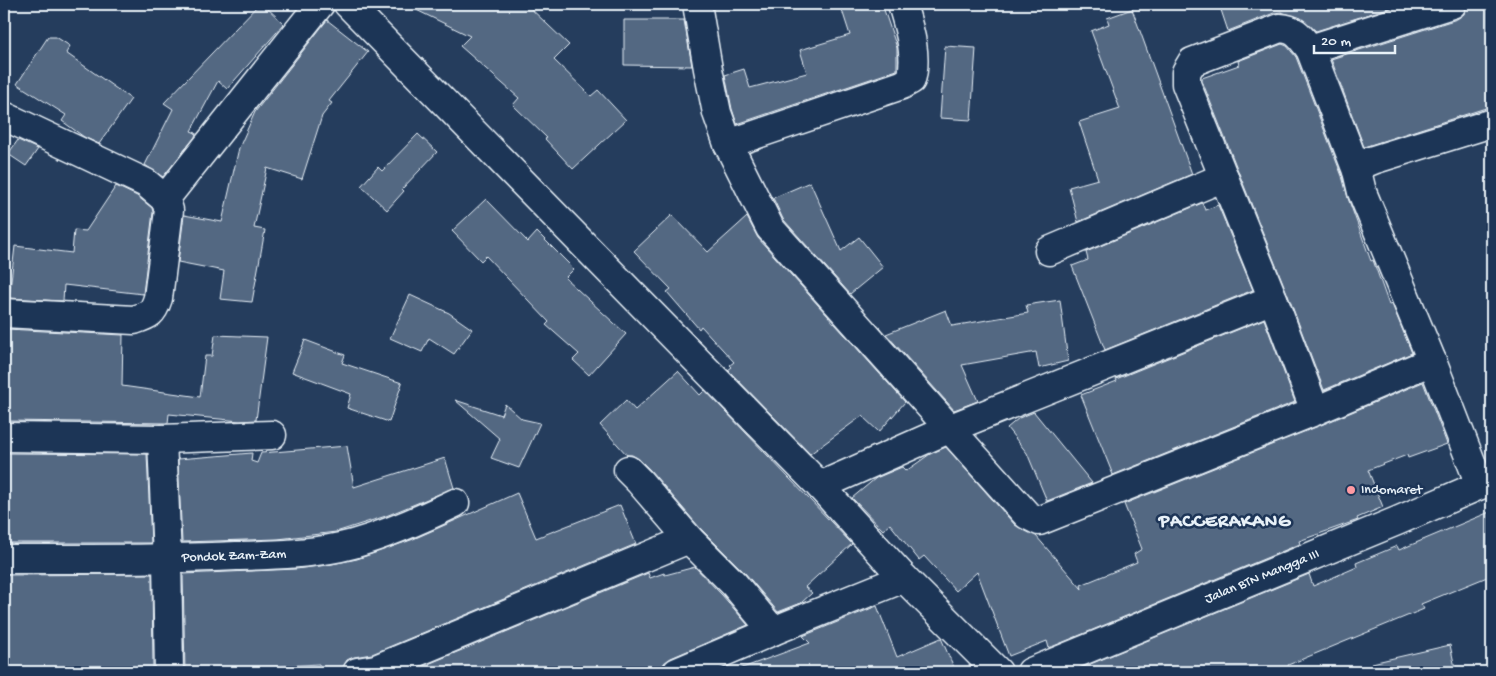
<svg xmlns="http://www.w3.org/2000/svg" width="1496" height="676" font-family="'Gochi Hand',sans-serif">
  <style>
    .building { fill: #536782; stroke: #e8f1f8 }
    .lines { fill: none; stroke-linecap: round; stroke-linejoin: round }
    .minor-casing { stroke: #e8f1f8; stroke-width: 31 }
    .minor { stroke: #1d3557; stroke-width: 28 }
    .poi-dot { fill: #ff9aa2; stroke: #1d3557; stroke-width: 2 }
    .labels { text-anchor: middle; dominant-baseline: central; stroke-width: 5; stroke-linejoin: round; paint-order: stroke }
    .poi-label { font-size: 14px; fill: #e8f1f8; stroke: #1d3557; text-anchor: start }
    .street-label { font-size: 14px; fill: #e8f1f8; stroke: #1d3557 }
    .district-label { font-size: 19px; font-weight: bold; letter-spacing: 1px; fill: #e8f1f8; stroke: #1d3557 }
  </style>
  <rect width="100%" height="100%" fill="#253d5d"/>
  <filter id="ink" filterUnits="userSpaceOnUse"><feTurbulence type="fractalNoise" baseFrequency=".02" numOctaves="2"/><feDisplacementMap in="SourceGraphic" scale="10" xChannelSelector="R" yChannelSelector="G"/><feConvolveMatrix kernelMatrix="1 2 1 2 8 2 1 2 1" color-interpolation-filters="sRGB"/></filter>
  <g filter="url(#ink)">
    <g class="building">
      <path d="M259,4H263L284,24L227,89L218,81L191,131L196,133L195,137L163,177L145,165L173,109L164,103Z"/>
      <path d="M404,4H526L569,45L554,60L591,96L598,90L626,120L573,169L545,139L547,138L513,105L519,98L460,46L470,36Z"/>
      <path d="M840,4H882L897,48V70L737,124L732,109L725,75L744,69L750,88L807,73L800,50L850,35Z"/>
      <path d="M1219,4H1401L1316,31L1301,18L1281,12L1274,13L1228,31Z"/>
      <path d="M1467,4H1492V106L1364,147L1331,59L1457,19L1464,14Z"/>
      <path d="M1132,9L1192,174L1078,222L1069,187L1098,179L1079,122L1120,109L1091,31L1109,24L1107,18Z"/>
      <path d="M327,20L368,52L329,101L332,103L322,116L302,179L267,168L254,228L265,230L252,302L220,299L224,271L178,262L184,215L222,222L239,148L255,112Z"/>
      <path d="M624,20H684L692,66L624,65Z"/>
      <path d="M48,37H56L70,46L66,53L131,99L99,144L84,137L62,121L66,115L17,84Z"/>
      <path d="M1282,44L1287,46L1296,57L1342,176L1348,198L1371,261L1373,260L1389,305L1392,304L1412,353L1324,390L1287,293L1202,81V78L1239,65L1238,61Z"/>
      <path d="M945,46L976,48L971,120L940,118Z"/>
      <path d="M418,134L437,152L402,189L404,191L387,210L361,186L378,167L382,171Z"/>
      <path d="M18,140L38,149L26,166L8,154Z"/>
      <path d="M810,182L841,251L859,237L883,267L850,294L783,219L773,198Z"/>
      <path d="M116,186L137,196L152,208L153,212L143,294L64,285L63,301L9,298L15,246L72,253L74,230L86,231Z"/>
      <path d="M486,199L528,242L537,232L574,269L565,278L626,334L589,375L573,360L579,354L546,325L549,322L486,256L481,261L452,231Z"/>
      <path d="M1202,203L1205,210L1218,205L1253,290L1105,350L1072,266L1088,260L1086,252Z"/>
      <path d="M672,215L708,252L747,217L758,238L905,402L879,432L862,416L810,454L728,370L732,367L730,365L734,362L701,326L699,329L667,292L671,289L634,251Z"/>
      <path d="M410,295L449,313L472,329L454,354L429,338L422,352L390,338Z"/>
      <path d="M1060,300L1068,361L1039,368L1036,352L962,365L978,401L954,410L886,334L946,310L952,326L1028,313L1026,305Z"/>
      <path d="M1264,319L1295,402L1113,475L1081,395L1117,381L1116,379Z"/>
      <path d="M6,329L123,335L122,386L200,397L205,356H212L215,335L267,337L256,420L240,421L169,414L168,423L4,421V335H5Z"/>
      <path d="M305,340L345,355L342,363L402,383L389,422L347,408L351,394L292,372Z"/>
      <path d="M678,371L700,395L705,390L852,544L805,587L812,593L801,603L778,612L745,573L700,528L650,470L639,459L632,455H627L600,425L626,400L635,410Z"/>
      <path d="M1423,382L1447,444L1408,458L1407,455L1368,470L1383,507L1357,518L1358,520L1299,541L1300,544L1049,648L1047,641L1009,656L977,572L956,591L924,556L919,560L890,524L883,530L852,498L876,478L902,467L906,471L930,454L946,447L1015,525L1036,536L1082,589L1081,585L1137,562L1134,554L1142,549L1124,504L1321,425Z"/>
      <path d="M455,400L501,415L505,404L522,419L540,423L519,468L491,458L500,439Z"/>
      <path d="M1034,412L1092,483L1047,501L1027,453L1007,428L1019,418Z"/>
      <path d="M347,446L354,487L445,458L454,488L386,516L336,532L278,539L182,542L178,459L252,453L251,461L257,463L261,453Z"/>
      <path d="M4,453L147,454L151,543H4Z"/>
      <path d="M517,493L536,538L620,505L636,544L372,654L354,657L347,660L342,670L320,672L319,664L185,672L183,574L296,569L327,565L357,559L411,540Z"/>
      <path d="M1492,511V575L1421,604L1424,609L1288,665L1290,672H1071L1309,574L1313,586L1357,567L1356,563L1397,546L1399,550Z"/>
      <path d="M695,567L722,595L748,625L671,658L664,663L662,672H418L416,669L648,573L650,578L664,573L665,575Z"/>
      <path d="M152,574L153,668L66,670V672L4,670V575Z"/>
      <path d="M877,606L897,657L941,638L956,672H737V670L810,643L803,636Z"/>
      <path d="M1450,645L1456,672H1373L1372,663Z"/>
    </g>
    <g class="lines">
      <defs>
        <g id="minor">
          <path d="M348,4L820,486L904,578L998,672"/>
          <path d="M697,4L708,69L717,113L728,144L770,228L1027,515L1039,521L1315,411L1432,361"/>
          <path d="M1310,49L1357,171L1362,192L1432,361L1480,485"/>
          <path d="M4,116L146,183L165,199L169,210L158,298C153,314 149,315 134,320L4,313"/>
          <path d="M728,144L902,85L911,80C918,55 909,28 902,4"/>
          <path d="M1357,171L1363,164L1373,160L1492,123"/>
          <path d="M165,199L320,4"/>
          <path d="M1049,251L1224,177"/>
          <path d="M1315,411L1273,299L1186,84V72L1192,62L1280,28C1297,29 1300,37 1310,49L1452,4"/>
          <path d="M4,437L162,439L272,435"/>
          <path d="M162,439L167,559L169,672"/>
          <path d="M628,470L639,481L689,539L734,584L773,631"/>
          <path d="M820,486L951,428L1273,299"/>
          <path id="s1" d="M4,559C81,559 158,560 236,556C272,555 317,554 353,544C388,534 422,519 455,503"/>
          <path d="M357,672L376,669L689,539"/>
          <path d="M677,672L773,631L904,578"/>
          <path id="s2" d="M1031,672L1397,521L1492,480"/>
        </g>
      </defs>
      <use href="#minor" class="minor-casing"/>
      <use href="#minor" class="minor"/>
    </g>
  </g>
  <circle class="poi-dot" cx="1351" cy="490" r="5"/>
  <g class="labels">
    <g class="poi-label">
      <text x="1361" y="490">Indomaret</text>
    </g>
    <g class="street-label">
      <text stroke="none"><textPath href="#s1" startOffset="230">Pondok Zam-Zam</textPath></text>
      <text stroke="none"><textPath href="#s2" startOffset="250">Jalan BTN Mangga III</textPath></text>
    </g>
    <g class="district-label">
      <text x="1225" y="522">PACCERAKANG</text>
    </g>
  </g>
  <rect width="1496" height="676" fill="none" stroke="#1d3557" stroke-width="20"/>
  <rect x="10" y="10" width="1476" height="656" fill="none" stroke="#e8f1f8" stroke-width="2" filter="url(#ink)"/>
  <path d="M1314 45v8h81v-8" fill="none" stroke="#e8f1f8" stroke-width="2.5"/>
  <text x="1321" y="45" font-size="15" fill="#e8f1f8" stroke="#1d3557" stroke-width="4" paint-order="stroke">20 m</text>
</svg>
